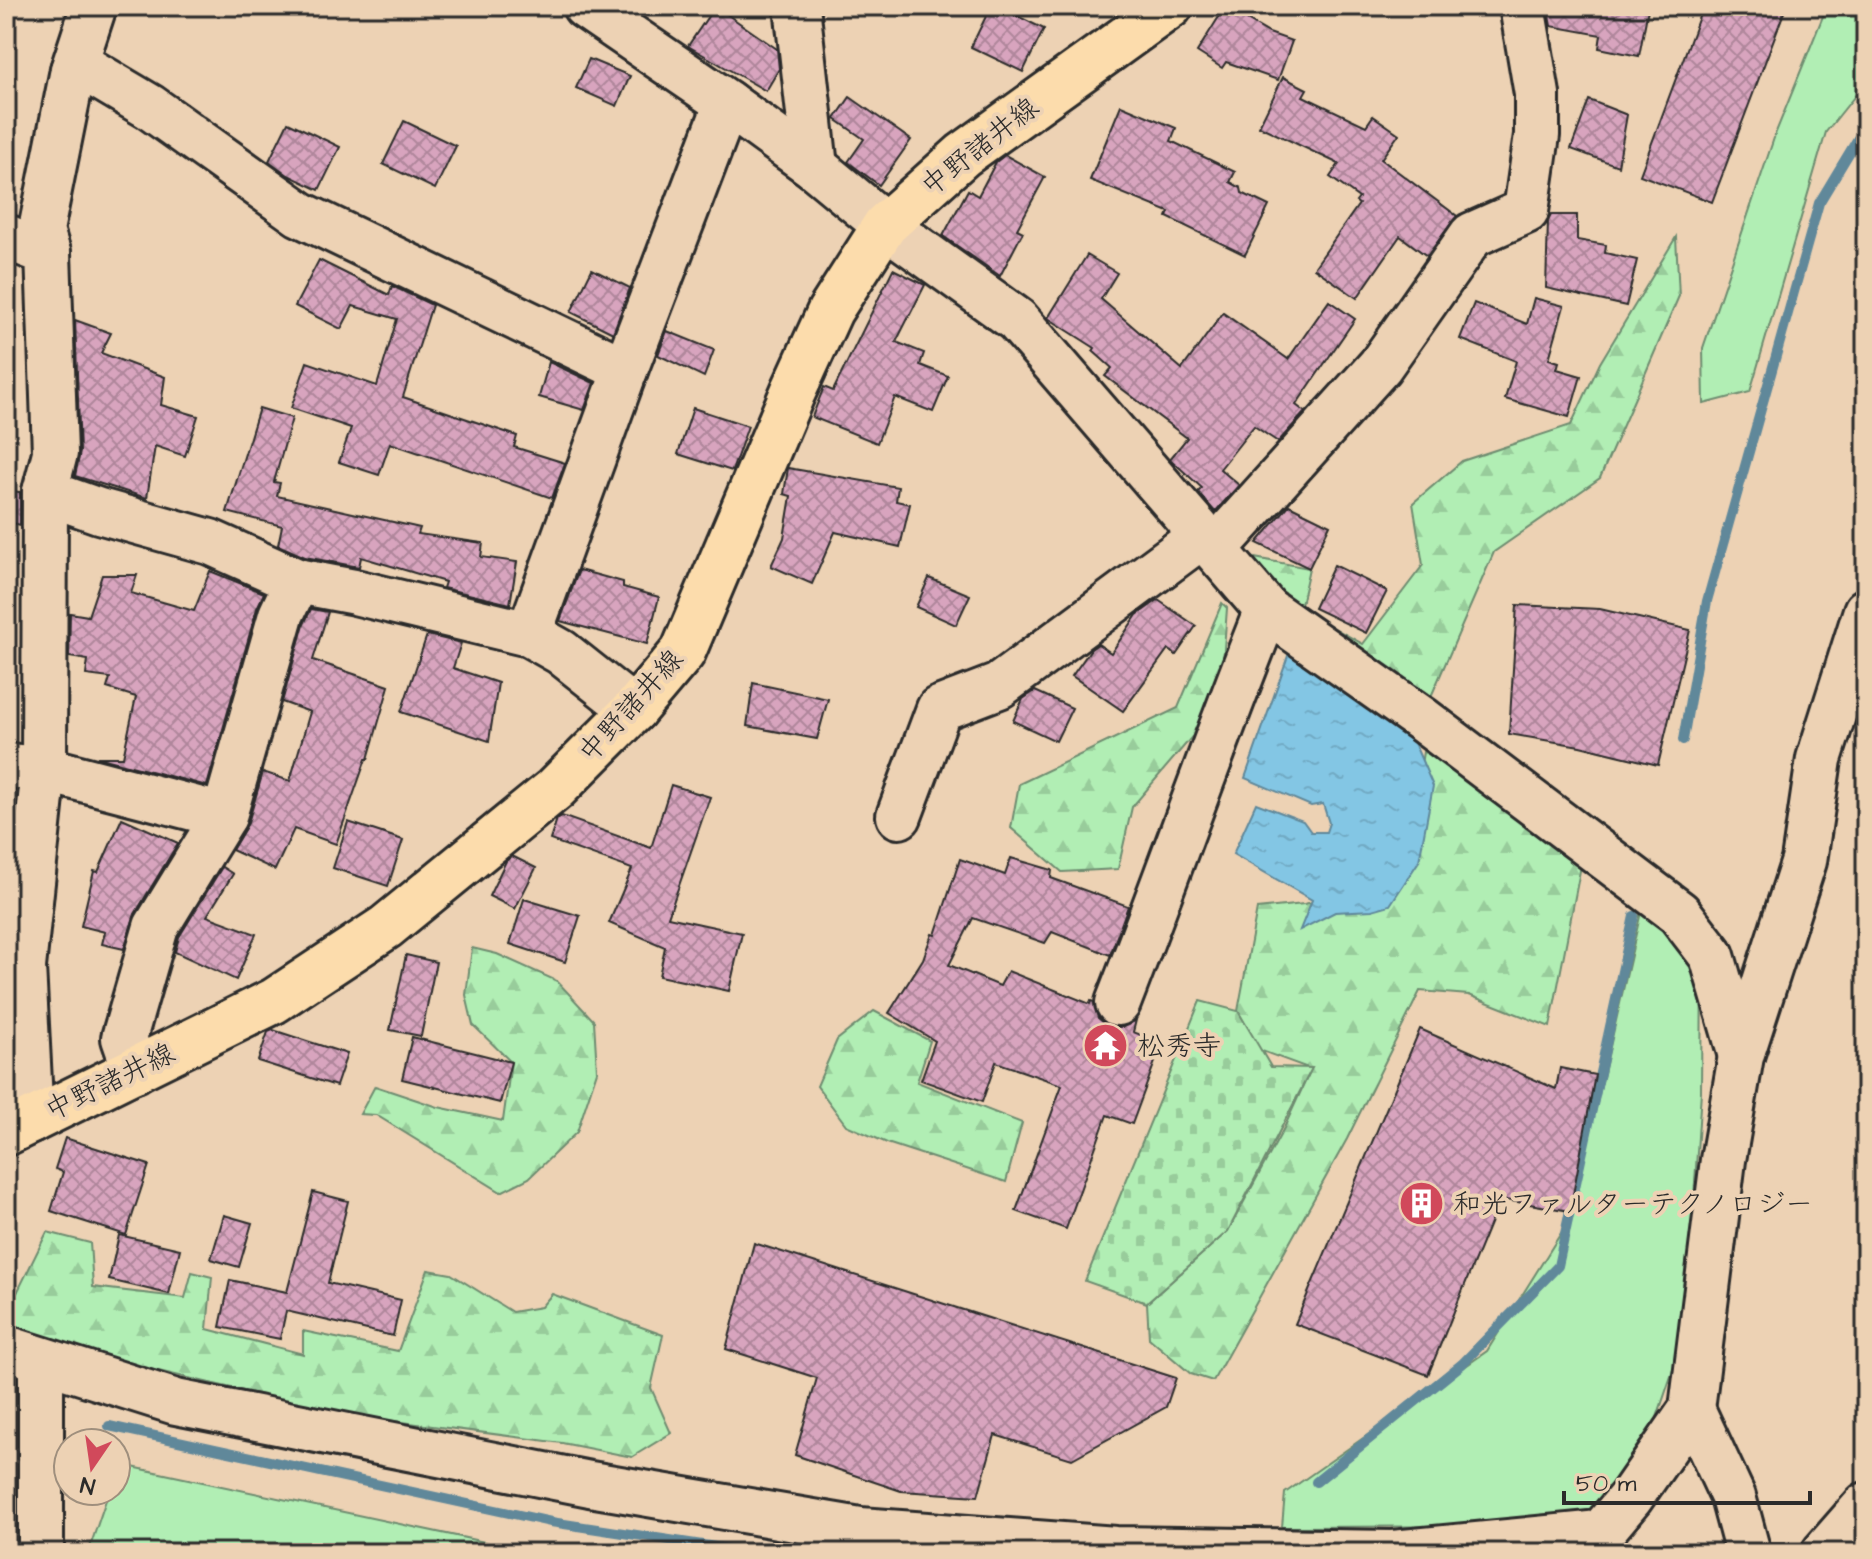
<svg xmlns="http://www.w3.org/2000/svg" width="1872" height="1559" font-family="'Architects Daughter','Klee One',sans-serif">
  <style>
    .green { fill: #b1eeb4; stroke: #6e8c70; stroke-width: 2 }
    .forest { fill: url(#forest-firs); stroke: #6e8c70; stroke-width: 2 }
    .cemetery { fill: url(#cemetery-stones); stroke: #6e8c70; stroke-width: 2 }
    .water { fill: url(#water-ripples); stroke: #60889a; stroke-width: 2 }
    .lines { fill: none; stroke-linecap: round; stroke-linejoin: round }
    .stream { stroke: #60889a; stroke-width: 10 }
    .building { fill: url(#building-cross-hatch); stroke: #2b2b2b; stroke-width: 2 }
    .minor-casing { stroke: #2b2b2b; stroke-width: 50 }
    .major-casing { stroke: #2b2b2b; stroke-width: 50 }
    .minor { stroke: #edd2b4; stroke-width: 44 }
    .major { stroke: #fcdcac; stroke-width: 44 }
    .labels { text-anchor: middle; dominant-baseline: central; stroke-width: 8; stroke-linejoin: round; paint-order: stroke }
    .street-label { font-size: 28px; fill: #2b2b2b; stroke: #edd2b4 }
    .poi-label { font-size: 28px; fill: #2b2b2b; stroke: #edd2b4; text-anchor: start }
  </style>
  <defs>
    <pattern id="forest-firs" width="22" height="20" patternUnits="userSpaceOnUse" patternTransform="scale(2)"><rect width="22" height="20" fill="#b1eeb4"/><path d="M5 1l3.5 6h-7zM16 11l3.5 6h-7z" fill="#98cc9b"/></pattern>
    <pattern id="cemetery-stones" width="16" height="16" patternUnits="userSpaceOnUse" patternTransform="scale(2)"><rect width="16" height="16" fill="#b1eeb4"/><path d="M2 7V4a2 2 0 0 1 4 0v3zM10 15v-3a2 2 0 0 1 4 0v3z" fill="#98cc9b"/></pattern>
    <pattern id="water-ripples" width="26" height="14" patternUnits="userSpaceOnUse" patternTransform="scale(2)"><rect width="26" height="14" fill="#83c6e4"/><path d="M2 4q2-2 4 0t4 0M15 11q2-2 4 0t4 0" fill="none" stroke="#71aac4"/></pattern>
    <pattern id="building-cross-hatch" width="8" height="8" patternUnits="userSpaceOnUse" patternTransform="scale(2)"><rect width="8" height="8" fill="#d8a4be"/><path d="M0 0l8 8M0 8l8-8" fill="none" stroke="#af869b"/></pattern>
  </defs>
  <rect width="100%" height="100%" fill="#edd2b4"/>
  <filter id="ink" filterUnits="userSpaceOnUse"><feTurbulence type="fractalNoise" baseFrequency=".0125" numOctaves="2"/><feDisplacementMap in="SourceGraphic" scale="16" xChannelSelector="R" yChannelSelector="G"/><feConvolveMatrix kernelMatrix="1 2 1 2 8 2 1 2 1" color-interpolation-filters="sRGB"/></filter>
  <g filter="url(#ink)">
    <g class="green">
      <path d="M1827,6H1866V82L1826,132L1750,392L1704,404L1703,348L1776,132Z"/>
      <path d="M1643,903L1702,960L1701,1091L1685,1335L1652,1432L1597,1518L1564,1526L1282,1527L1285,1493L1487,1351L1571,1217Z"/>
      <path d="M118,1464L536,1553H88L109,1491H116Z"/>
    </g>
    <g class="forest">
      <path d="M1676,237L1679,296L1600,478L1494,552L1430,699L1285,603L1249,557L1309,568L1300,609L1363,644L1423,565L1413,503L1462,461L1571,425L1600,363Z"/>
      <path d="M1222,603L1227,608L1220,704L1132,807L1118,869L1062,872L1011,828L1019,784L1178,708Z"/>
      <path d="M1423,752L1480,770L1583,855L1550,1027L1469,995L1420,991L1347,1139L1213,1381L1191,1374L1149,1338L1147,1303L1228,1231L1284,1128L1311,1069L1259,1050L1238,1011L1257,909L1304,904L1366,890L1416,794Z"/>
      <path d="M472,948L497,954L557,981L594,1021L597,1071L577,1132L529,1178L501,1192L376,1115L360,1114L375,1086L438,1107L503,1121L511,1062L473,1025L466,995Z"/>
      <path d="M874,1011L930,1041L917,1082L1022,1123L1006,1182L887,1143L846,1125L817,1086L837,1040Z"/>
      <path d="M47,1232L90,1243L93,1287L185,1298L192,1272L212,1277L207,1329L303,1354V1331L398,1351L428,1270L451,1274L512,1312L541,1307L552,1294L663,1335L651,1388L671,1433L632,1457L562,1443L348,1415L85,1354L6,1321V1291L17,1293Z"/>
    </g>
    <path class="cemetery" d="M1200,1001L1238,1011L1271,1067L1312,1068L1228,1231L1147,1303L1085,1281Z"/>
    <path class="water" d="M1290,650L1412,738L1433,786L1419,861L1390,905L1372,910L1335,912L1300,930L1312,900L1233,854L1256,803L1303,821L1311,832H1326L1329,823L1323,804L1311,806L1245,778Z"/>
    <g class="lines">
      <g class="stream">
        <path d="M1683,740L1707,601L1819,203L1866,125"/>
        <path d="M109,1426L551,1522L755,1553"/>
        <path d="M1316,1482L1462,1364L1558,1266L1634,916"/>
      </g>
    </g>
    <g class="building">
      <path d="M715,6L777,49L779,69L766,91L688,46Z"/>
      <path d="M991,6H997L1044,29L1023,72L971,47Z"/>
      <path d="M1547,6H1632L1648,9L1639,56L1599,48L1601,35L1551,26Z"/>
      <path d="M1703,6H1767L1784,12L1712,202L1640,175Z"/>
      <path d="M1225,7L1269,33L1292,41L1278,80L1226,62L1222,68L1197,52Z"/>
      <path d="M589,59L630,76L617,106L576,88Z"/>
      <path d="M1283,77L1307,89L1303,96L1366,126L1373,116L1399,134L1381,159L1457,216L1427,256L1400,236L1357,298L1314,268L1359,204L1356,202L1359,198L1330,177L1339,164L1259,126Z"/>
      <path d="M850,97L911,140L879,185L848,162L864,139L835,119Z"/>
      <path d="M1589,100L1627,115L1618,166L1571,149Z"/>
      <path d="M1121,105L1176,128L1171,141L1235,172L1230,182L1241,188L1242,193L1269,206L1245,255L1167,217L1169,212L1090,180Z"/>
      <path d="M404,121L456,146L435,189L383,164Z"/>
      <path d="M288,122L340,147L319,190L288,175L269,161Z"/>
      <path d="M1005,155L1045,177L1017,229L1023,232L1000,276L943,236L968,190L978,196L996,162Z"/>
      <path d="M1551,215H1577V240L1606,245L1605,253L1637,260L1626,306L1546,288L1548,221Z"/>
      <path d="M1087,255L1117,273L1101,299L1182,369L1223,313L1288,359L1329,301L1355,319L1296,405L1305,412L1278,442L1254,426L1220,469L1239,485L1215,512L1198,492L1202,488L1170,459L1187,438L1105,376L1112,368L1093,351L1095,348L1048,318Z"/>
      <path d="M319,260L389,295L392,286L432,305L403,397L517,436L514,447L565,463L552,498L390,443L379,475L339,462L351,428L291,408L307,362L377,386L397,319L353,306L341,329L295,306Z"/>
      <path d="M592,269L630,288L613,333L571,312Z"/>
      <path d="M893,269L925,285L896,342L924,353L920,365L948,376L933,412L895,397L877,443L812,417L824,387L833,391Z"/>
      <path d="M1534,298L1564,306L1549,359L1559,362L1557,369L1581,376L1569,417L1505,399L1516,361L1460,339L1474,303L1527,324Z"/>
      <path d="M75,320L111,333L101,353L165,377L161,405L198,416L185,456L155,446L147,498L75,476L80,452Z"/>
      <path d="M667,331L714,350L704,377L658,355Z"/>
      <path d="M549,362L594,383L584,410L539,397Z"/>
      <path d="M259,408L292,418L274,482L280,483L277,496L420,528L418,534L483,543L481,557L517,562L510,604L443,588L445,582L361,557L359,567L305,557L278,545L282,526L227,512Z"/>
      <path d="M693,408L748,426L732,471L678,454Z"/>
      <path d="M788,468L898,487L896,501L910,504L900,547L835,532L812,584L771,566L784,538L791,496L784,494Z"/>
      <path d="M6,491L20,492V525L6,521Z"/>
      <path d="M1289,505L1330,525L1309,568L1257,543Z"/>
      <path d="M1334,565L1387,591L1366,633L1314,608Z"/>
      <path d="M579,570L623,582V587L659,597L647,644L560,621Z"/>
      <path d="M210,571L264,593L257,608L207,786L97,757H123L136,697L107,688L110,678L86,675L88,660L69,657L70,613L88,616L102,575H137L131,593L194,611Z"/>
      <path d="M929,578L970,595L956,625L916,607Z"/>
      <path d="M1158,600L1196,626L1176,655L1168,649L1123,711L1072,676L1091,649L1098,644L1111,653L1137,615Z"/>
      <path d="M1517,605L1600,609L1690,630L1658,765L1580,746L1509,734Z"/>
      <path d="M311,609L328,612L313,660L389,686L368,759H366L336,844L294,829L275,870L232,850L248,823L263,772L290,781L310,712L282,702L304,624Z"/>
      <path d="M427,635L461,643L453,668L498,683L489,741L401,712Z"/>
      <path d="M753,683L828,699L817,739L747,726Z"/>
      <path d="M1035,691L1072,708L1056,741L1013,721L1023,699Z"/>
      <path d="M671,785L710,797L668,917L742,933L729,991L659,976L665,947L609,923L632,869L550,840L557,819L562,816L651,848Z"/>
      <path d="M122,818L178,843L135,914L124,949L102,944L105,932L81,926L94,871L98,872Z"/>
      <path d="M348,822L403,840L388,886L333,868Z"/>
      <path d="M512,856L536,868L515,909L489,896L506,861Z"/>
      <path d="M1011,858L1052,870L1051,878L1128,906L1110,955L1052,932L1045,943L973,918L949,965L1000,986L1008,971L1090,1004L1091,1001L1094,1002L1098,1018L1108,1026L1123,1027L1136,1020L1133,1032L1162,1043L1132,1124L1107,1115L1066,1229L1016,1211L1062,1085L996,1062L982,1102L921,1080L935,1041L889,1013L923,959L932,934L935,935L960,859L1005,875Z"/>
      <path d="M222,867L233,874L207,916L256,934L236,980L175,952L179,937Z"/>
      <path d="M524,899L580,916L565,962L510,944Z"/>
      <path d="M406,955L436,962L421,1036L390,1030Z"/>
      <path d="M1420,1029L1556,1089L1560,1068L1595,1075L1570,1211L1500,1199L1428,1375L1295,1324Z"/>
      <path d="M273,1030L347,1054L336,1086L258,1061L268,1032Z"/>
      <path d="M412,1037L511,1062L500,1103L402,1079Z"/>
      <path d="M65,1138L149,1165L126,1235L51,1211L63,1172L55,1169Z"/>
      <path d="M313,1192L348,1201L328,1283L401,1300L393,1336L286,1311L280,1339L220,1327L230,1280L287,1292Z"/>
      <path d="M224,1215L252,1223L239,1267L211,1259Z"/>
      <path d="M119,1235L180,1249L169,1294L109,1280Z"/>
      <path d="M754,1243L1176,1378L1166,1407L1072,1459L995,1435L978,1496L901,1491L795,1455L817,1378L726,1349Z"/>
    </g>
    <g class="lines">
      <defs>
        <g id="minor">
          <path d="M585,6L727,103L815,167L885,225L1017,320L1267,610L1423,720L1679,913L1712,956L1741,1056"/>
          <path d="M797,6L815,167"/>
          <path d="M73,70L86,69L150,107L300,214L625,370"/>
          <path d="M6,237L48,253"/>
          <path d="M45,492L99,511L210,542L297,581L355,592L529,634L561,652L634,710"/>
          <path d="M1215,549L1380,366L1472,235L1526,211L1537,135V94L1522,6"/>
          <path d="M529,634L625,370L727,103"/>
          <path d="M6,766L44,769L224,816"/>
          <path d="M899,816L939,709L999,686L1203,535"/>
          <path d="M1118,1003C1169,872 1215,740 1267,610"/>
          <path d="M135,1070L124,1038L156,927L224,816L281,615L297,581"/>
          <path d="M31,1121L23,967L44,769L45,492L55,453L48,253L41,230L73,70L94,6"/>
          <path d="M6,1348L176,1402L590,1484L860,1530L1116,1549L1393,1553L1600,1533"/>
          <path d="M41,1361V1553"/>
          <path d="M1692,1409L1733,1497L1748,1553"/>
          <path d="M1584,1553L1631,1497L1692,1409L1723,1160L1741,1056L1804,861L1819,759L1866,611"/>
          <path d="M1824,1553L1866,1505"/>
        </g>
        <path id="major" d="M6,1133L274,1001L386,927L555,789L634,710L683,652L793,392L830,311L885,225L963,155L1170,6"/>
      </defs>
      <use href="#minor" class="minor-casing"/>
      <use href="#major" class="major-casing"/>
      <use href="#minor" class="minor"/>
      <use href="#major" class="major"/>
    </g>
  </g>
  <defs>
    <symbol id="temple-disc" viewBox="-11 -11 22 22"><circle r="9.5" fill="#d1495b" stroke="#edd2b4"/><path d="M0-6L5-2H3V0L6.5 2.5H4V6H1.5V3h-3V6H-4V2.5H-6.5L-3 0V-2H-5Z" fill="#fff"/></symbol>
    <symbol id="building-disc" viewBox="-11 -11 22 22"><circle r="9.5" fill="#d1495b" stroke="#edd2b4"/><path d="M-4-6H4V6H1V3H-1V6H-4ZM-2.5-4.3h1.7v1.8h-1.7ZM.8-4.3h1.7v1.8H.8ZM-2.5-1h1.7V.8h-1.7ZM.8-1h1.7V.8H.8Z" fill="#fff"/></symbol>
  </defs>
  <g fill-rule="evenodd">
    <use href="#temple-disc" x="1080" y="1020" width="51" height="51"/>
    <use href="#building-disc" x="1396" y="1178" width="51" height="51"/>
  </g>
  <g class="labels">
    <g class="street-label">
      <text transform="translate(980 147) rotate(-38)">中野諸井線</text>
      <text transform="translate(631 706) rotate(-48)">中野諸井線</text>
      <text transform="translate(110 1082) rotate(-26)">中野諸井線</text>
    </g>
    <g class="poi-label">
      <text x="1137" y="1046">松秀寺</text>
      <text x="1453" y="1204">和光ファルターテクノロジー</text>
    </g>
  </g>
  <rect width="1872" height="1559" fill="none" stroke="#edd2b4" stroke-width="32"/>
  <rect x="16" y="16" width="1840" height="1527" fill="none" stroke="#2b2b2b" stroke-width="3" filter="url(#ink)"/>
  <g transform="translate(92 1467) rotate(193)"><circle r="38" fill="#edd2b4" stroke="#9f8f7d" stroke-width="2"/>
  <path d="M0-6L14 30L0 20L-14 30Z" fill="#d1495b"/>
  <text y="-12" font-size="22" font-weight="bold" text-anchor="middle" fill="#2b2b2b">N</text>
  </g>
  <path d="M1564 1491v12h246v-12" fill="none" stroke="#2b2b2b" stroke-width="4"/>
  <text x="1576" y="1491" font-size="24" fill="#2b2b2b" stroke="#edd2b4" stroke-width="6" paint-order="stroke">50 m</text>
</svg>
